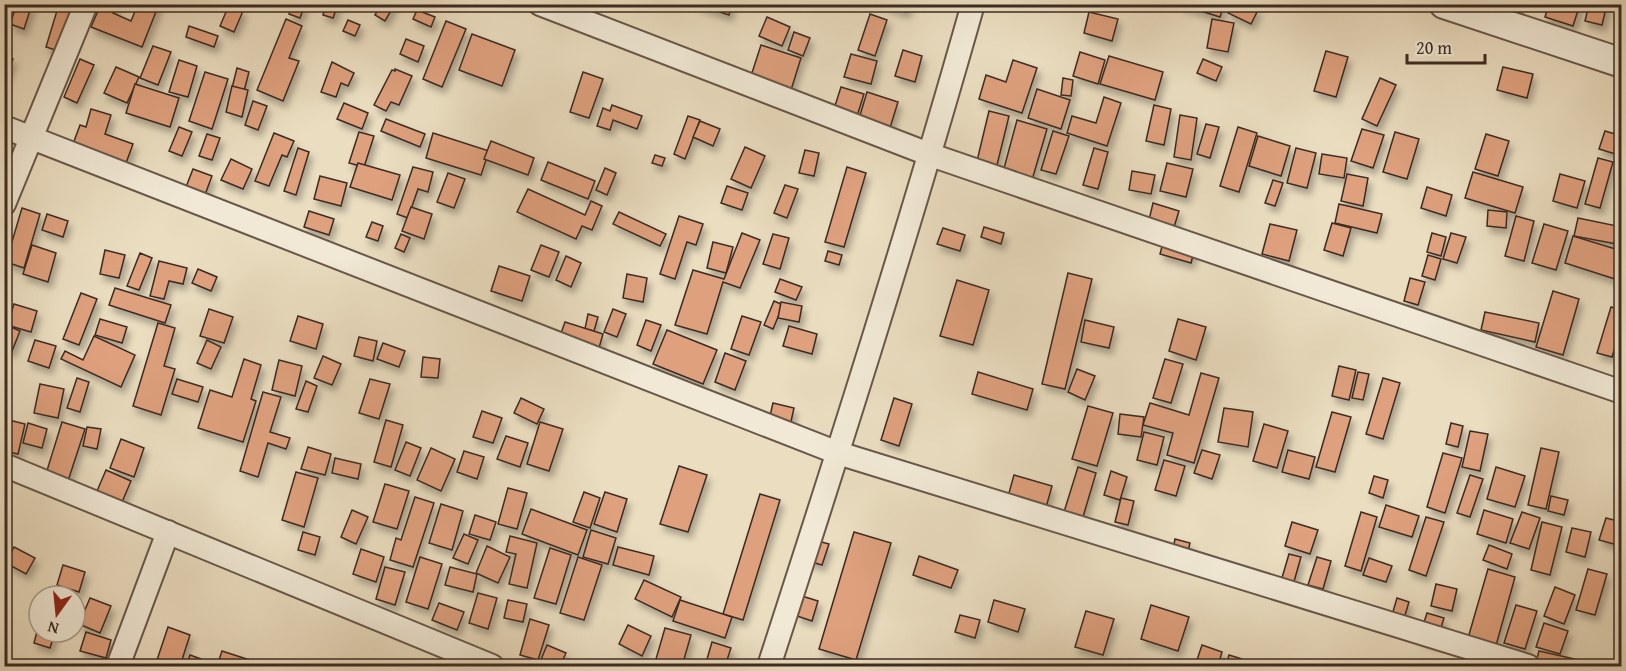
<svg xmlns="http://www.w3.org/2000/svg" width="1626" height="671" font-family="'Gentium Book Plus',serif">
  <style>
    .building { fill: #dea07d; stroke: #3c2c23; stroke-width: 1.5; filter: url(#shadow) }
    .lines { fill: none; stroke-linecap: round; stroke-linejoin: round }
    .minor-casing { stroke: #68584a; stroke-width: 26 }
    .tertiary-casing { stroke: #68584a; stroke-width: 32 }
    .minor { stroke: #f1e9d6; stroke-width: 22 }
    .tertiary { stroke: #f1e9d6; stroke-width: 28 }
  </style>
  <defs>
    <filter id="shadow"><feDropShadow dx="3.5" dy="6" stdDeviation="3" flood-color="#0004"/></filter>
  </defs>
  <rect width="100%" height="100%" fill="#eaddc0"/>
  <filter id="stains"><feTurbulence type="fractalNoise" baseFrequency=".00333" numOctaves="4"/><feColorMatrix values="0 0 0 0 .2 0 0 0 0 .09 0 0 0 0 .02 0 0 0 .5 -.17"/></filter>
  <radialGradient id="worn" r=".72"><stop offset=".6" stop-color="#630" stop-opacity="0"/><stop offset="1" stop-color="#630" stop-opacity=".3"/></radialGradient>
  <g class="building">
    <path d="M17,4H32L24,29L10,24Z"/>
    <path d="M59,4L76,6L62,52L46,47Z"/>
    <path d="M101,4H116L113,13L131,21L138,4H159L142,47L91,27Z"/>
    <path d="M293,4H305L300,18L289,14Z"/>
    <path d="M326,4H338L333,18L323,15Z"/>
    <path d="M381,4H395L385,21L375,15Z"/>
    <path d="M695,4H732L729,15Z"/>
    <path d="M881,4H909L906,12Z"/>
    <path d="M1178,4H1224L1220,17Z"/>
    <path d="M1232,4H1246L1258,10L1251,24L1228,13Z"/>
    <path d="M1549,4H1580L1573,26L1545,17Z"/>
    <path d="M1589,4H1607L1602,25L1585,21Z"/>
    <path d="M229,5L243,11L234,32L220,26Z"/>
    <path d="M417,10L435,17L431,27L413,19Z"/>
    <path d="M1089,12L1118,19L1112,41L1084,33Z"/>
    <path d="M870,14L887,20L875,56L858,50Z"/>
    <path d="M767,17L790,27L782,46L759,36Z"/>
    <path d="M286,19L302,26L289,58L299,61L283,101L257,90Z"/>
    <path d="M1212,19L1234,23L1228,52L1207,48Z"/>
    <path d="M348,20L360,25L355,36L343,31Z"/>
    <path d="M446,21L466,29L442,87L423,79Z"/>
    <path d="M189,26L218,36L214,47L186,37Z"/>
    <path d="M794,32L810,38L803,56L788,50Z"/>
    <path d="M472,34L515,50L502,86L459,70Z"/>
    <path d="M406,39L424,46L418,62L400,54Z"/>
    <path d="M761,45L801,58L791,90L750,79Z"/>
    <path d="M153,46L171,52L158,85L140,78Z"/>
    <path d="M903,50L922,56L915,82L895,76Z"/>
    <path d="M1326,51L1348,57L1336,97L1314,91Z"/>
    <path d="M1080,52L1105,60L1098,84L1073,76Z"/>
    <path d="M851,54L877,61L871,84L844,77Z"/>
    <path d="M4,56L13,59L4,82Z"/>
    <path d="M1109,56L1163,72L1155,100L1100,84Z"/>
    <path d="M80,59L94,65L77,103L64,97Z"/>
    <path d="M1203,59L1222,67L1216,81L1197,73Z"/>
    <path d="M179,60L197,66L188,97L169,92Z"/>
    <path d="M1013,60L1037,68L1022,113L979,99L986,75L1006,82Z"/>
    <path d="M332,62L354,73L348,86L341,83L336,97L321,92Z"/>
    <path d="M116,67L139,77L127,103L104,93Z"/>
    <path d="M1503,67L1533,74L1527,98L1497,90Z"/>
    <path d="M237,68L249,72L244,91L232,88Z"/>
    <path d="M395,69L412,76L399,105L391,102L386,111L374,105L392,70L395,71Z"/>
    <path d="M205,72L228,79L212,129L189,121Z"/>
    <path d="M583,72L603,79L589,118L570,112Z"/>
    <path d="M1063,78L1073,80L1071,96L1061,95Z"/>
    <path d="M1380,78L1396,85L1377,126L1362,119Z"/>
    <path d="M135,84L179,98L170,127L126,113Z"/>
    <path d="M232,86L248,90L242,117L226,112Z"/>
    <path d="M841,87L864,94L857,116L834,109Z"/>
    <path d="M1037,89L1070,100L1061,129L1028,118Z"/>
    <path d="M867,92L898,102L889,131L858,122Z"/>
    <path d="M1104,97L1121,103L1107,146L1067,133L1072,116L1096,123Z"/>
    <path d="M253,101L267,106L258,130L245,125Z"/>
    <path d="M344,103L368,113L362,129L337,119Z"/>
    <path d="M612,105L642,116L637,129L613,120L610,130L597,126L603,108L610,111Z"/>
    <path d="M1154,105L1171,109L1164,145L1146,141Z"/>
    <path d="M91,109L111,115L105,134L133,144L126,163L73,144L80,125L86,127Z"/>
    <path d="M989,111L1009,116L997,165L977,161Z"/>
    <path d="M1180,115L1197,118L1191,160L1174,157Z"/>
    <path d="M688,116L700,120L685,159L674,154Z"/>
    <path d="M386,119L425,134L420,147L381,131Z"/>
    <path d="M1017,120L1047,129L1032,180L1003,172Z"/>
    <path d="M700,121L720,129L713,146L693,137Z"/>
    <path d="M1206,124L1219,127L1210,158L1197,154Z"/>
    <path d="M179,127L192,132L182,156L169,151Z"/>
    <path d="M1238,127L1257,133L1239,192L1220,186Z"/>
    <path d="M1362,129L1384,135L1373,168L1351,161Z"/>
    <path d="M1053,131L1069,136L1056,174L1041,170Z"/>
    <path d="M1605,131L1622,136V156L1599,149Z"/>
    <path d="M359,132L374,136L364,167L349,163Z"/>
    <path d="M1395,132L1419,139L1407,179L1383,172Z"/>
    <path d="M274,133L294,141L287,157L282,155L269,186L255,181Z"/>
    <path d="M433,133L489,151L481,175L426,158Z"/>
    <path d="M207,134L220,138L212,160L199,156Z"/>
    <path d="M1486,134L1509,141L1498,176L1475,169Z"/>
    <path d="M1258,136L1290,146L1281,176L1249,166Z"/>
    <path d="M491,141L534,158L528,175L484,159Z"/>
    <path d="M745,147L765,156L751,188L731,179Z"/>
    <path d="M298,148L309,152L296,195L284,191Z"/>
    <path d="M1094,148L1108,152L1098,189L1083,185Z"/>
    <path d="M1296,148L1316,153L1307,188L1287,183Z"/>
    <path d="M805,150L819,153L814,176L799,173Z"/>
    <path d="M1322,154L1347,158L1344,178L1319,174Z"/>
    <path d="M655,155L665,158L662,166L652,163Z"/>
    <path d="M1598,158L1613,162L1600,208L1585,204Z"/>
    <path d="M231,159L252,169L243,189L221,180Z"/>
    <path d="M548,162L595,181L588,199L541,180Z"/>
    <path d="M358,163L400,175L392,200L350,187Z"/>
    <path d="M1167,163L1193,169L1186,197L1160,191Z"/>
    <path d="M413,167L433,172L428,192L418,189L408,218L397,214Z"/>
    <path d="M847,167L866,173L844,247L825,242Z"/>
    <path d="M605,168L616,173L607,195L596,190Z"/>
    <path d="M193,169L212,176L203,200L184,192Z"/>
    <path d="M1132,171L1155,175L1151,194L1129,190Z"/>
    <path d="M1473,172L1523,187L1515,213L1465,198Z"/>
    <path d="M448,173L465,179L454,208L437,202Z"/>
    <path d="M1347,174L1368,178L1363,206L1341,201Z"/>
    <path d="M1560,174L1585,181L1577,208L1553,201Z"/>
    <path d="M320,176L347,183L341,206L314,199Z"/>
    <path d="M1273,180L1283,183L1275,206L1265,203Z"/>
    <path d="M785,185L798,189L787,218L774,213Z"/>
    <path d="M727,186L748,193L742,210L721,203Z"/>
    <path d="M1427,187L1452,195L1446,216L1421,208Z"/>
    <path d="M528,189L585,215L591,201L602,206L592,230L582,226L576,239L517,212Z"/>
    <path d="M1153,203L1179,211L1174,227L1149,220Z"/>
    <path d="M1339,204L1382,214L1377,233L1335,223Z"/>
    <path d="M411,207L432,214L424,239L402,231Z"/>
    <path d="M22,208L40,214L24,268L6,262Z"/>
    <path d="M1488,210L1507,212L1506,228L1487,226Z"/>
    <path d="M309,211L334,219L329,235L304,227Z"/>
    <path d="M619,212L666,234L660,246L613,224Z"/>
    <path d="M47,214L68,221L63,237L42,230Z"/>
    <path d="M679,216L703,224L696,245L687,242L675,279L660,274Z"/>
    <path d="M1516,216L1534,221L1524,261L1505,256Z"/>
    <path d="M1578,218L1622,227V245L1574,236Z"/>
    <path d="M372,222L383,226L378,241L366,237Z"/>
    <path d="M1332,223L1351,228L1343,256L1324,250Z"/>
    <path d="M1270,224L1297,230L1289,261L1262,254Z"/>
    <path d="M1544,224L1568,231L1556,270L1532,263Z"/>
    <path d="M984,227L1004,233L1001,244L981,237Z"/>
    <path d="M943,228L965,235L960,251L937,244Z"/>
    <path d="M1167,228L1198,237L1191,263L1160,254Z"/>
    <path d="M742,233L760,240L740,288L723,282L707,334L675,325L693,270L724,279Z"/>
    <path d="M1432,233L1446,237L1441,256L1427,252Z"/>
    <path d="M1451,233L1466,237L1457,263L1443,259Z"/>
    <path d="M401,234L410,238L404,252L395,248Z"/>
    <path d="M773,234L789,238L780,269L763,264Z"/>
    <path d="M1573,236L1622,251V269L1618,280L1565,263Z"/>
    <path d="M713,242L733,247L726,273L707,268Z"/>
    <path d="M32,245L56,253L48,282L23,274Z"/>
    <path d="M541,245L559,252L549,277L531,270Z"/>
    <path d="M105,250L125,255L119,278L100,274Z"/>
    <path d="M828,251L842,255L839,265L825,261Z"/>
    <path d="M140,253L152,258L139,290L127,286Z"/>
    <path d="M1428,255L1441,259L1435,280L1422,276Z"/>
    <path d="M566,256L581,263L571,287L556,280Z"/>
    <path d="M159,261L187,268L183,284L169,281L164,299L150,296Z"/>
    <path d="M499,266L530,276L522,301L491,291Z"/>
    <path d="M198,269L217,277L211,291L192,283Z"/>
    <path d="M1068,273L1092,279L1065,389L1042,384Z"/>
    <path d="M627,274L647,278L643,302L623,298Z"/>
    <path d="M1410,278L1425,282L1418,305L1404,301Z"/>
    <path d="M780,279L802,287L796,300L775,292Z"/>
    <path d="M957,280L989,290L973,345L940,336Z"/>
    <path d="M115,288L171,305L165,323L109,305Z"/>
    <path d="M1553,291L1579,299L1563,355L1536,347Z"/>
    <path d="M81,293L97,299L79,345L63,339Z"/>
    <path d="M774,301L783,305L773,329L764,325Z"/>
    <path d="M781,302L802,306L799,322L778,318Z"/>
    <path d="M14,304L37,311L31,332L7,325Z"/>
    <path d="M1611,307L1622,310V325L1612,357L1597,353Z"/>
    <path d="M209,309L233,317L224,343L200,336Z"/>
    <path d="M613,309L626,314L617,337L604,332Z"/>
    <path d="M1485,312L1539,323L1535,342L1481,330Z"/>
    <path d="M588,314L598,317L594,331L585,329Z"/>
    <path d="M298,316L323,324L316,349L290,341Z"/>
    <path d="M742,316L761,322L749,355L731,349Z"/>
    <path d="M100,319L127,327L122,343L95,335Z"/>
    <path d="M1178,319L1206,327L1196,360L1169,351Z"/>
    <path d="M646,320L661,325L651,351L637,345Z"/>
    <path d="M1085,320L1114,327L1109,348L1081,342Z"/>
    <path d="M565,322L603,334L599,348L560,336Z"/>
    <path d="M158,323L175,328L164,366L175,369L161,415L133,406Z"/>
    <path d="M4,324L20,331L12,351L4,348Z"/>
    <path d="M789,326L817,334L812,354L783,346Z"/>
    <path d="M667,330L717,350L703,384L653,364Z"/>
    <path d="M94,336L135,355L121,387L61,359L65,351L83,360Z"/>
    <path d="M359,337L377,341L373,361L354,356Z"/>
    <path d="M35,340L56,346L49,368L28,361Z"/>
    <path d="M207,340L221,347L211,369L197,363Z"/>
    <path d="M383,343L405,351L399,367L377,359Z"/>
    <path d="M725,353L746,361L735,390L715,382Z"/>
    <path d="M323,356L341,364L332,385L314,378Z"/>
    <path d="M423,357L440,359L438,378L421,377Z"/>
    <path d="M244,359L261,365L251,399L256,401L243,442L198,428L210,390L232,397Z"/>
    <path d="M1165,359L1183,364L1171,403L1153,398Z"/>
    <path d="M279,360L302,366L295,396L272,390Z"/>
    <path d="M1339,366L1356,370L1349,400L1332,396Z"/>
    <path d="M1077,369L1095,376L1085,400L1068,392Z"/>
    <path d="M978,372L1033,389L1027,410L972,394Z"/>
    <path d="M1358,372L1369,374L1363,400L1352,398Z"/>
    <path d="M1201,373L1219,378L1194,463L1167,455L1173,433L1143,425L1150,403L1189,415Z"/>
    <path d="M77,378L89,382L80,412L67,408Z"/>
    <path d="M1383,378L1400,383L1383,439L1366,434Z"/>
    <path d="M177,379L203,387L198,402L172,394Z"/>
    <path d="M370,379L390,384L379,419L359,413Z"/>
    <path d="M306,381L317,386L308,412L296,409Z"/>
    <path d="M40,384L64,389L58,418L34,413Z"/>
    <path d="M263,392L281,397L270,432L290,438L286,449L268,443L258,477L240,471Z"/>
    <path d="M521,398L544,409L537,424L514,413Z"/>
    <path d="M894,398L912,404L899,446L881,440Z"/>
    <path d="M773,403L794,408L790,426L769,420Z"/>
    <path d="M1088,406L1113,413L1097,466L1072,459Z"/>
    <path d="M1224,408L1253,412L1248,447L1218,442Z"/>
    <path d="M482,411L502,418L493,443L473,437Z"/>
    <path d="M1332,412L1351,417L1335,472L1316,467Z"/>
    <path d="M1120,414L1144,417L1141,437L1118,434Z"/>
    <path d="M9,420L25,424L18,454L4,451V440Z"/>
    <path d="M386,420L403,425L391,467L374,462Z"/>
    <path d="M62,422L85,429L67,484L45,477Z"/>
    <path d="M540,422L563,429L549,471L527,464Z"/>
    <path d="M28,423L47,429L42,448L23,443Z"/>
    <path d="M1451,423L1463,426L1458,447L1446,444Z"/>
    <path d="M1264,424L1288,431L1277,468L1253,461Z"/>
    <path d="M87,427L101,429L97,449L83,446Z"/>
    <path d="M1470,431L1488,434L1480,471L1462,467Z"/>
    <path d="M1144,432L1164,437L1157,465L1137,460Z"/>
    <path d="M506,436L528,443L520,467L497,459Z"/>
    <path d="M121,439L144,448L134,477L110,468Z"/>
    <path d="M406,442L421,448L410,476L395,470Z"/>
    <path d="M308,447L331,454L325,475L301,469Z"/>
    <path d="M431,448L455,459L441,491L417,480Z"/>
    <path d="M1541,448L1559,452L1546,509L1528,505Z"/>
    <path d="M1202,450L1220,455L1212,479L1194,473Z"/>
    <path d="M1288,450L1315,457L1309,479L1282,472Z"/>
    <path d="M464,451L484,457L477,479L457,472Z"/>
    <path d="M1443,453L1462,458L1445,513L1427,507Z"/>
    <path d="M335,458L361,464L358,479L332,473Z"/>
    <path d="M1164,460L1185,466L1176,496L1155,490Z"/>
    <path d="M679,466L707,475L688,532L660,524Z"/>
    <path d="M1078,467L1096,473L1083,517L1064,512Z"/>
    <path d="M1496,467L1525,476L1515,507L1487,499Z"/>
    <path d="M106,470L131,481L122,502L97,491Z"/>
    <path d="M1111,471L1127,477L1120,500L1104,495Z"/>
    <path d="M296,472L318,478L304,527L282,520Z"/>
    <path d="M1014,475L1052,486L1045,511L1007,500Z"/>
    <path d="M1470,475L1483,479L1470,517L1457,513Z"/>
    <path d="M1374,476L1388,480L1383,498L1369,493Z"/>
    <path d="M385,484L409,491L397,529L373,522Z"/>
    <path d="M508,488L527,493L517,529L498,524Z"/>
    <path d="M584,492L600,498L590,528L573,522Z"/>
    <path d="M605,492L627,499L617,532L594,524Z"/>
    <path d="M760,494L780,500L743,620L723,614Z"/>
    <path d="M1551,496L1568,500L1564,515L1548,511Z"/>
    <path d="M415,497L434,503L413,567L390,560L396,538L401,540Z"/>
    <path d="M1121,498L1134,501L1128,525L1115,522Z"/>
    <path d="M441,504L463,511L452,550L429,543Z"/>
    <path d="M1386,505L1419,516L1412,537L1379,527Z"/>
    <path d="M531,509L587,530L578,555L522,534Z"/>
    <path d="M352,510L368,517L356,544L341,537Z"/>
    <path d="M1484,510L1513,519L1506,543L1477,534Z"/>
    <path d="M1361,512L1377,517L1361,571L1345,566Z"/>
    <path d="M1522,512L1540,518L1529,549L1510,543Z"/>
    <path d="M475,515L496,522L490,540L469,534Z"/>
    <path d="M1426,517L1444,522L1426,576L1409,570Z"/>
    <path d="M1606,518L1622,522L1621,546L1599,540Z"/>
    <path d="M1292,522L1318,530L1310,554L1285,546Z"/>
    <path d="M1542,522L1562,527L1550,575L1531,570Z"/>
    <path d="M1572,528L1591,532L1585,557L1566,552Z"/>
    <path d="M591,530L616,538L608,564L583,557Z"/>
    <path d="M303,532L320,537L315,555L298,550Z"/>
    <path d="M854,532L891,543L856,660L819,649Z"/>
    <path d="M464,534L478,540L468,564L453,558Z"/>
    <path d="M510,536L537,543L527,588L509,584L516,554L506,552Z"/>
    <path d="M1175,539L1190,543L1185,563L1171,560Z"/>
    <path d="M814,540L829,544L822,565L808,561Z"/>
    <path d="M1489,545L1512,554L1507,569L1483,560Z"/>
    <path d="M487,546L510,557L498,583L476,573Z"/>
    <path d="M14,547L35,558L26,574L6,563Z"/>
    <path d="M618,547L654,556L649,575L613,565Z"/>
    <path d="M550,548L571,555L556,604L534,598Z"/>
    <path d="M361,549L384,557L376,582L353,574Z"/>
    <path d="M1289,554L1301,557L1291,592L1279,588Z"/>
    <path d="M919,556L958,570L951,588L913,575Z"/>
    <path d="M420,557L442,564L428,609L406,602Z"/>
    <path d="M578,557L602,565L584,620L560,613Z"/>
    <path d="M1317,557L1331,561L1323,589L1308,585Z"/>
    <path d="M1369,558L1392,566L1386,582L1363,575Z"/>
    <path d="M63,565L85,572L79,592L57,585Z"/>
    <path d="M385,567L405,572L395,605L376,599Z"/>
    <path d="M450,567L477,574L473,592L445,585Z"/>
    <path d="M1488,569L1515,577L1492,660L1464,652Z"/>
    <path d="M1588,569L1607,574L1595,615L1576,610Z"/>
    <path d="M644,580L681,597L672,617L635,599Z"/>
    <path d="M1436,584L1457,589L1452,611L1431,606Z"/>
    <path d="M1555,587L1575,595L1564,624L1544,616Z"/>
    <path d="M478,593L497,598L488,629L469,623Z"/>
    <path d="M802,596L818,601L812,621L797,616Z"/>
    <path d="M90,598L111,606L100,633L79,624Z"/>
    <path d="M1397,598L1409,602L1402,625L1390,622Z"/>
    <path d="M508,600L527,604L523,622L504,618Z"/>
    <path d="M680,600L732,617L725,638L673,621Z"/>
    <path d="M994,600L1025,609L1018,632L988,622Z"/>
    <path d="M439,603L464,612L457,630L432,620Z"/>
    <path d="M1151,605L1189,617L1178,651L1141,639Z"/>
    <path d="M1516,605L1537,611L1525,649L1504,643Z"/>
    <path d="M1086,611L1114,619L1103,655L1075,647Z"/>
    <path d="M1427,613L1444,618L1436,644L1419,638Z"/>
    <path d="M960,615L980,620L975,638L955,632Z"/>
    <path d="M530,619L549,625L538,660L520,655Z"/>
    <path d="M1544,623L1568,631L1560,654L1536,647Z"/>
    <path d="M39,624V632H55L50,648L34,643Z"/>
    <path d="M628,625L651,636L642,656L619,644Z"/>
    <path d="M168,627L190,635L180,666H165L156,663Z"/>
    <path d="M665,628L691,635L682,666H654Z"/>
    <path d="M86,632L111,640L106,658L80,651Z"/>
    <path d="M712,642L731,648L725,666H705Z"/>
    <path d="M547,645L566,653L560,666H550L540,662Z"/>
    <path d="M1202,645L1222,652L1218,666H1195Z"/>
    <path d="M222,651L268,666H217Z"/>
    <path d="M1539,651L1588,662L1587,666H1535Z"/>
    <path d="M190,655L212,663L210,666H186Z"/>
    <path d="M1229,655L1242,659L1240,666H1226Z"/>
  </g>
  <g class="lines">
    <defs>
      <g id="minor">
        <path d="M540,4L931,155L1622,392"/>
        <path d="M4,127L838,453L1528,666"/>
        <path d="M4,204L86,4"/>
        <path d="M4,465L492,666"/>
        <path d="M118,666L168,532"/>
        <path d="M769,666C840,447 910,227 973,4"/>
      </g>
      <path id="tertiary" d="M1444,4L1622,63"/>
    </defs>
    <use href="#minor" class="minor-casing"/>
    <use href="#tertiary" class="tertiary-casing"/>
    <use href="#minor" class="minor"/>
    <use href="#tertiary" class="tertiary"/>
  </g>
  <rect width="1626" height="671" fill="none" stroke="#eaddc0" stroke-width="24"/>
  <rect x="6" y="6" width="1614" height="659" fill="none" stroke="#3c2c23" stroke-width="3"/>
  <rect x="12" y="12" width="1602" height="647" fill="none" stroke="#3c2c23" stroke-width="1.5"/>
  <g transform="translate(57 614) rotate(195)"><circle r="28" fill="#f1e9d6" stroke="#a99d8e" stroke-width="1.5"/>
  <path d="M0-4.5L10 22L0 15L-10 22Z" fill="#8f2418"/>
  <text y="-9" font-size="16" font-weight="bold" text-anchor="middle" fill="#3c2c23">N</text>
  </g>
  <path d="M1407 54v9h78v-9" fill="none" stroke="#3c2c23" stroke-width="3"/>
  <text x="1416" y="54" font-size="18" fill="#3c2c23" stroke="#f1e9d6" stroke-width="4.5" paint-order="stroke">20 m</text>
  <rect width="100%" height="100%" filter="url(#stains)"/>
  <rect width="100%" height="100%" fill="url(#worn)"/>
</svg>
